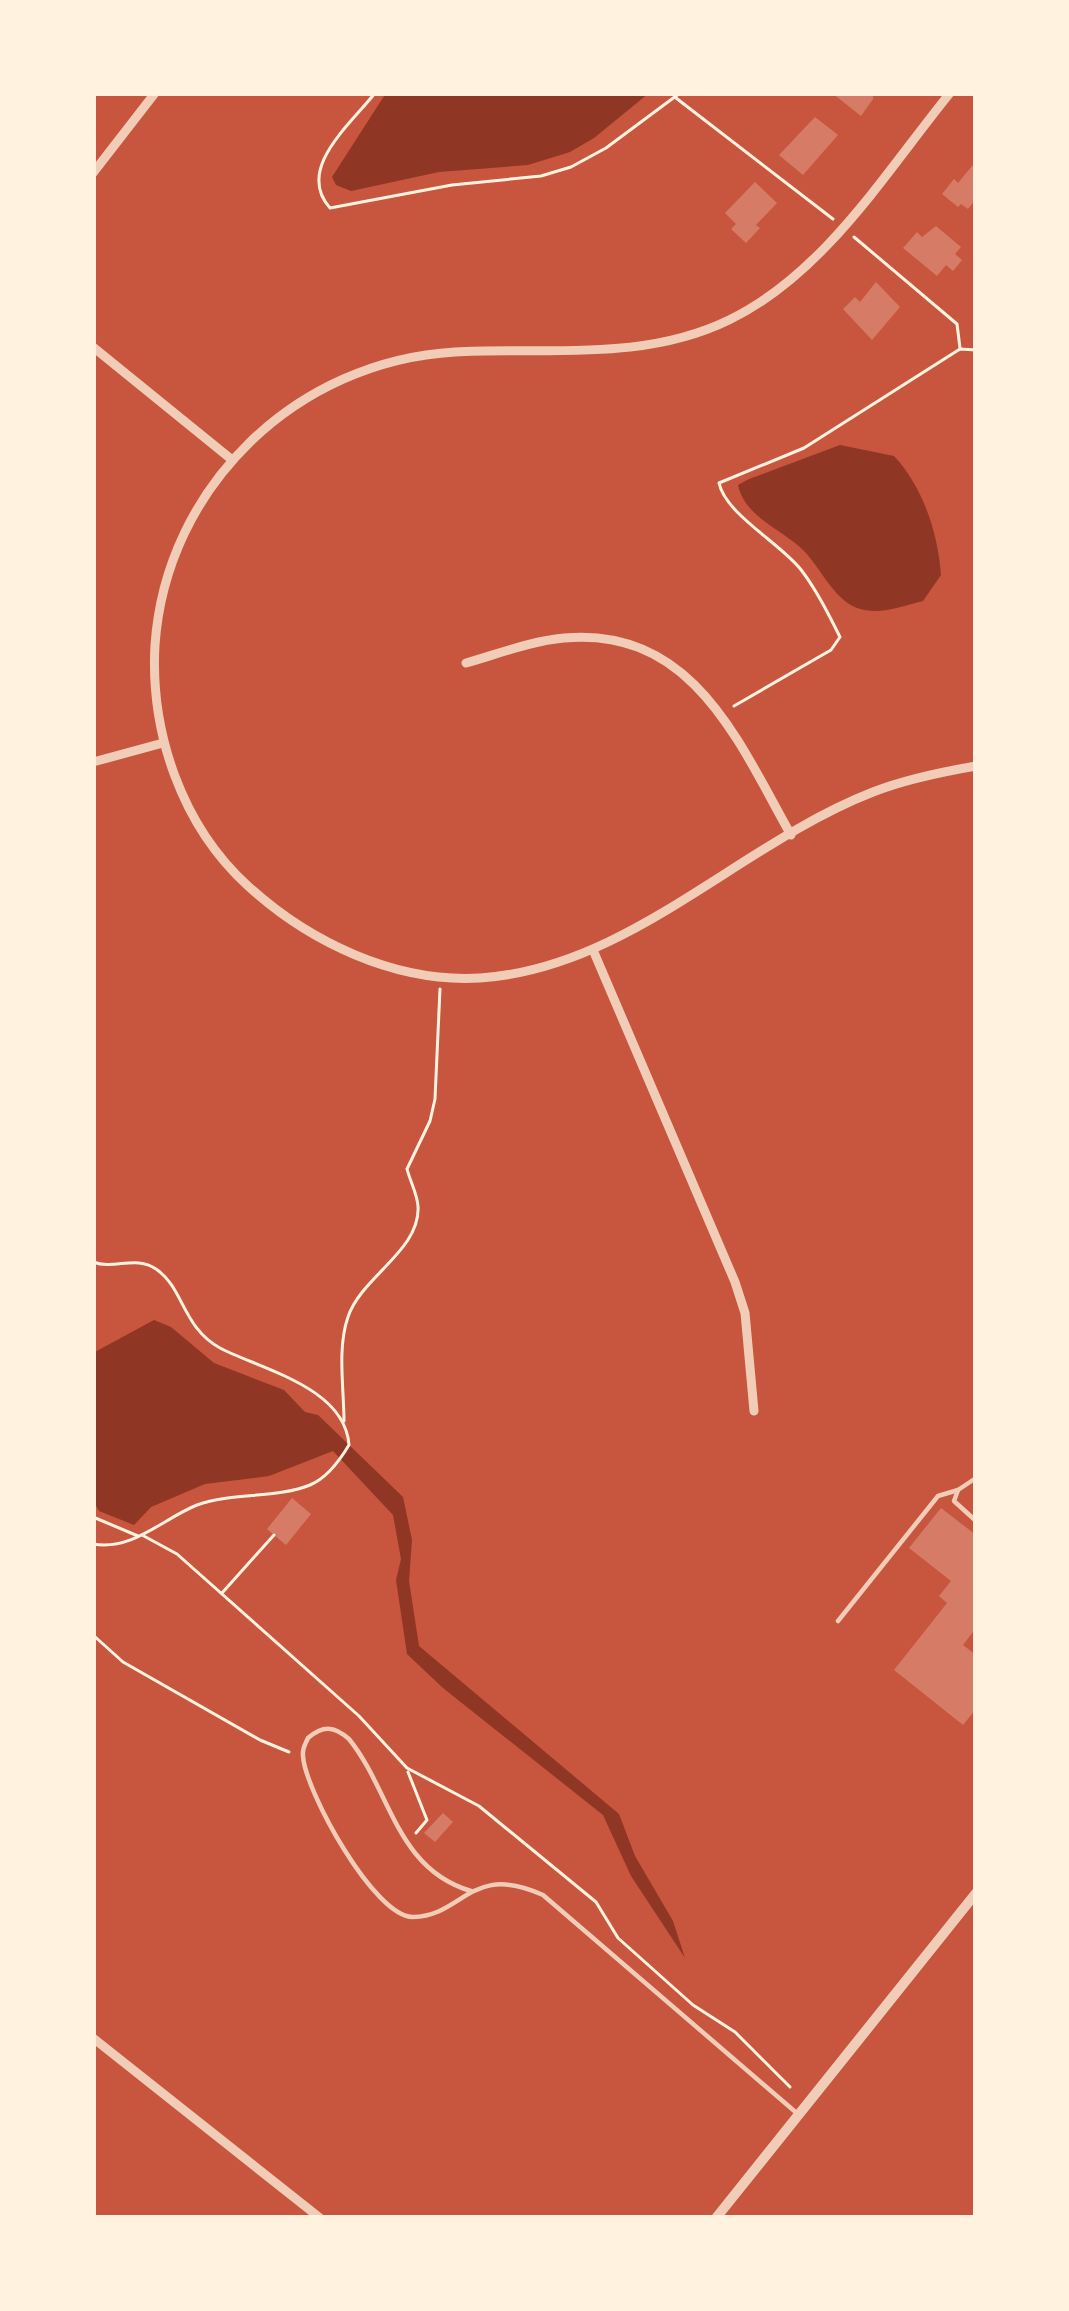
<svg xmlns="http://www.w3.org/2000/svg" width="1069" height="2311" font-family="Karla,sans-serif">
  <style>
    .water { fill: #8f3625 }
    .building { fill: #d67c66 }
    .lines { fill: none; stroke-linecap: round; stroke-linejoin: round }
    .path { stroke: #fff3e0; stroke-width: 3 }
    .service { stroke: #f1ccb7; stroke-width: 4.5 }
    .minor { stroke: #f1ccb7; stroke-width: 9 }
    .tertiary { stroke: #f1ccb7; stroke-width: 10 }
  </style>
  <rect width="100%" height="100%" fill="#c8553d"/>
  <g class="water">
    <path d="M386,93H649L594,138L570,152L528,165L439,172L351,191L336,185L332,177Z"/>
    <path d="M840,445L894,456C923,487 938,533 941,575L923,601C903,606 878,616 857,608C834,599 821,569 805,552C784,530 745,518 738,485L749,479Z"/>
    <path d="M154,1320L171,1327L214,1363L284,1390L305,1412L318,1415L403,1497L412,1540L409,1581L419,1646L619,1814L635,1856L673,1921L685,1958L631,1876L603,1815L443,1688L407,1654L396,1580L401,1559L393,1515L333,1451L269,1476L205,1484L151,1507L134,1525L99,1511L93,1500V1353Z"/>
  </g>
  <g class="building">
    <path d="M832,93H873V99L861,116Z"/>
    <path d="M815,117L838,135L803,175L779,155Z"/>
    <path d="M976,161V199L968,209L961,204L958,207L942,194L954,179L958,183Z"/>
    <path d="M755,182L777,203L756,225L760,228L746,243L731,229L736,224L725,213Z"/>
    <path d="M936,226L961,247L955,254L962,260L953,271L946,265L937,276L903,248L917,232L922,237Z"/>
    <path d="M876,282L900,307L872,340L843,309L855,297L860,302Z"/>
    <path d="M292,1498L311,1514L286,1545L267,1529Z"/>
    <path d="M941,1508L976,1535V1628L963,1645L976,1655V1709L963,1725L894,1670L947,1603L939,1596L951,1581L909,1548Z"/>
    <path d="M443,1813L453,1822L435,1842L424,1833Z"/>
  </g>
  <g class="lines">
    <g class="path">
      <path d="M375,93C351,124 295,169 330,208L452,185L541,176L571,167L606,148L680,93"/>
      <path d="M676,98L833,219"/>
      <path d="M854,237L957,324L960,348"/>
      <path d="M734,706L831,650L840,637C829,615 817,591 802,571C782,544 726,515 719,483L804,448L960,349L976,350"/>
      <path d="M93,1262C114,1270 136,1255 156,1269C184,1288 182,1327 220,1348C260,1369 345,1387 349,1445C340,1460 327,1478 310,1485C275,1499 233,1492 197,1505C162,1519 133,1551 93,1544"/>
      <path d="M344,1421C344,1389 337,1348 348,1317C361,1277 421,1250 418,1206C417,1193 410,1181 407,1169L430,1121L435,1099L440,989"/>
      <path d="M93,1517L138,1536"/>
      <path d="M142,1535L177,1554L359,1716L407,1768L479,1806L596,1902L618,1938L693,2005L735,2032L790,2087"/>
      <path d="M222,1593L274,1535"/>
      <path d="M93,1635L123,1662L260,1740L289,1752"/>
      <path d="M408,1772L427,1820L416,1833"/>
    </g>
    <g class="service">
      <path d="M976,1478L958,1490L954,1501L976,1521"/>
      <path d="M838,1621L938,1496L958,1490"/>
      <path d="M471,1891C396,1869 391,1791 349,1739C334,1726 323,1725 308,1738C305,1745 302,1748 303,1756C305,1791 375,1918 413,1917C464,1916 470,1862 543,1895L799,2115"/>
    </g>
    <g class="minor">
      <path d="M950,93C885,173 824,274 729,320C643,362 547,347 455,352C297,361 166,486 155,645C150,733 182,826 248,886C309,942 395,983 480,978C629,968 739,844 873,792C906,779 941,772 976,766"/>
      <path d="M93,173L155,93"/>
      <path d="M93,347L231,459"/>
      <path d="M466,663C498,654 531,641 564,638C693,626 739,743 791,835"/>
      <path d="M93,762L163,743"/>
      <path d="M593,950L735,1282L745,1313L754,1411"/>
      <path d="M93,2038L320,2218"/>
    </g>
    <path class="tertiary" d="M716,2218L976,1893"/>
  </g>
  <rect width="1069" height="2311" fill="none" stroke="#fff3e0" stroke-width="192"/>
</svg>
